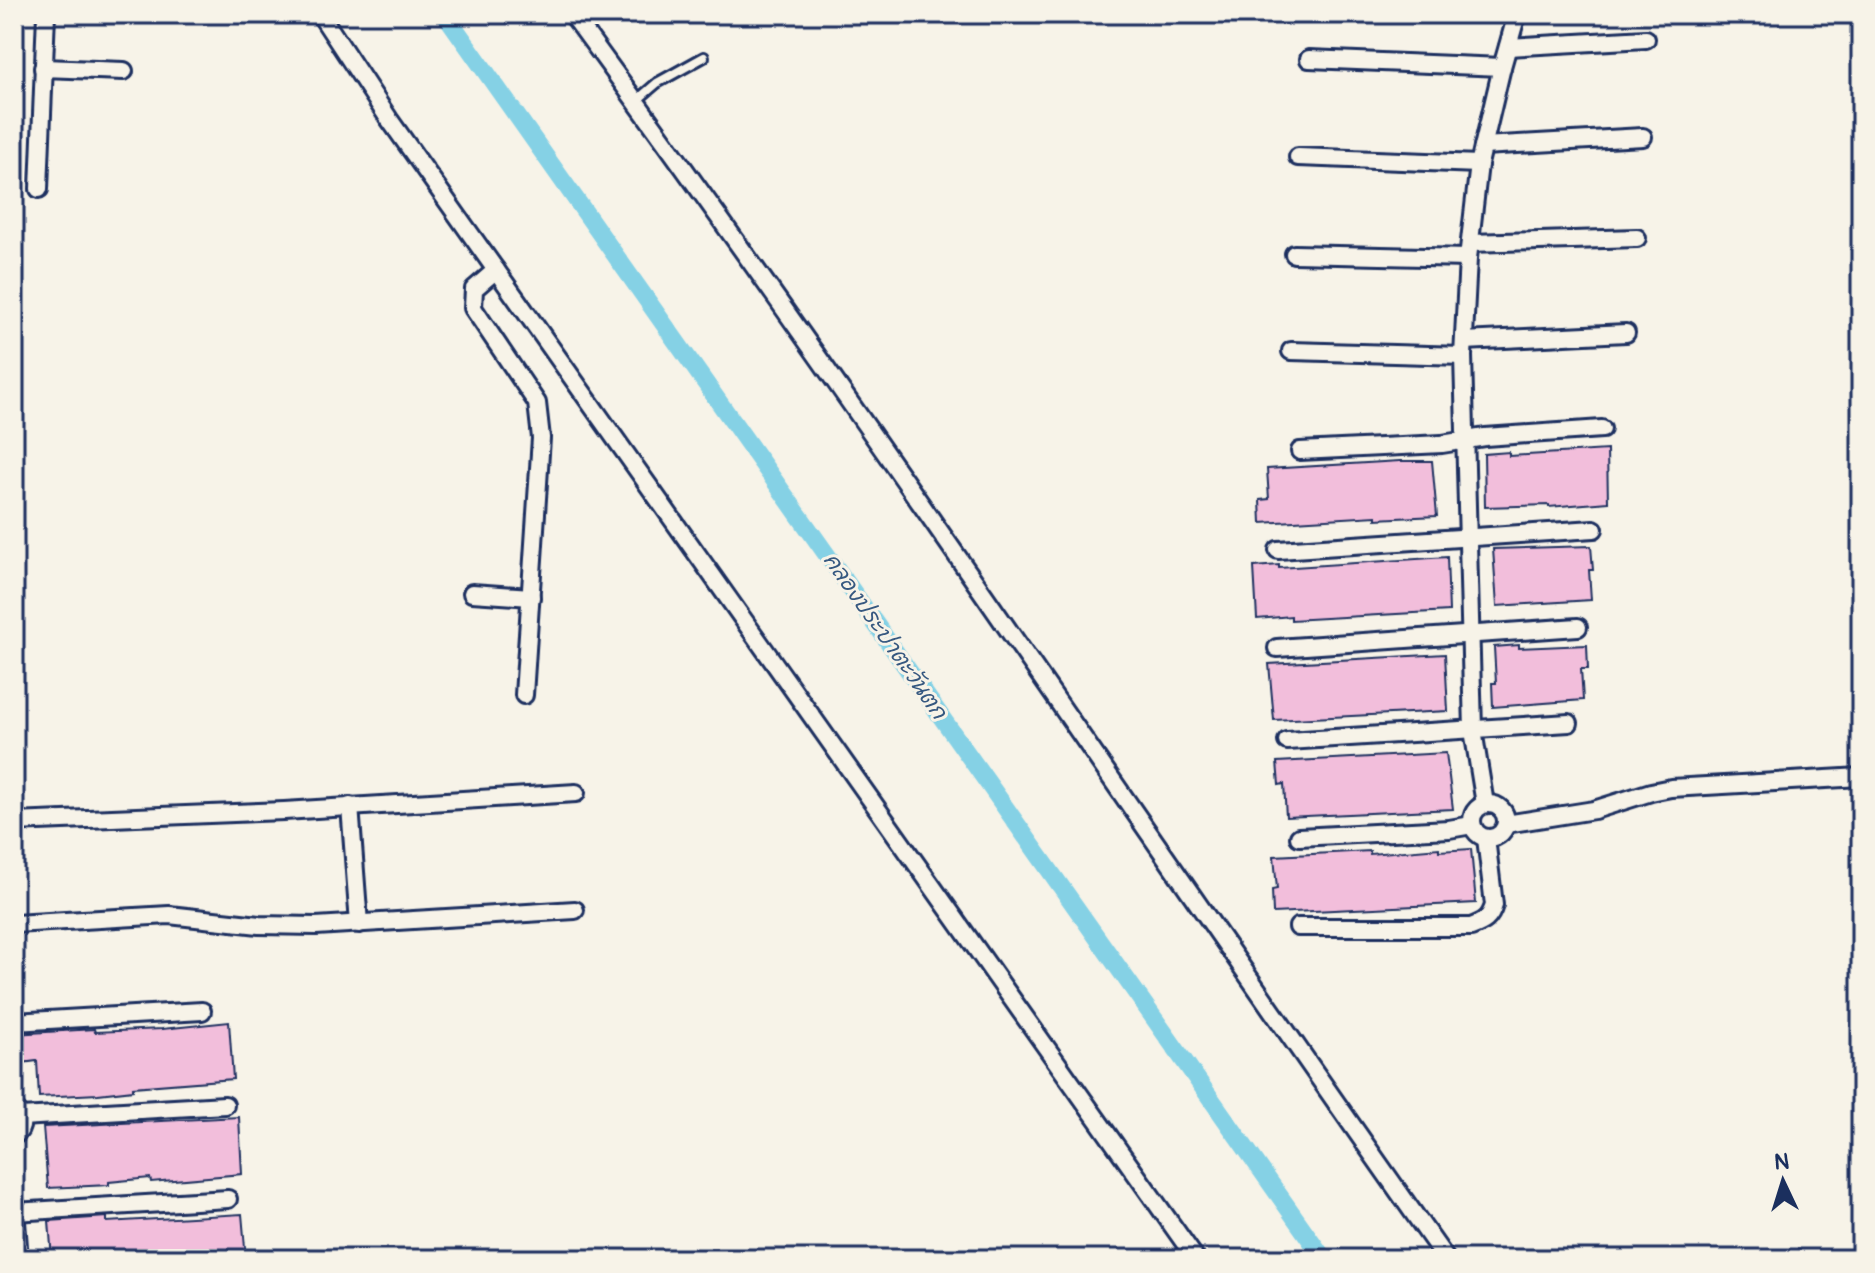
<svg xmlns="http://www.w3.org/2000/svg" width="1875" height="1273" font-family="Pangolin,'Playpen Sans Thai',sans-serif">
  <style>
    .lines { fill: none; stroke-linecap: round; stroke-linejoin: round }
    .canal { stroke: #85d1e5; stroke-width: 18 }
    .building { fill: #f2bedb; stroke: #1b2f5e; stroke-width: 2 }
    .lane-casing { stroke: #1b2f5e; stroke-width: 14 }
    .street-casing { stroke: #1b2f5e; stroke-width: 22 }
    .lane { stroke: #f7f3e8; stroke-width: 8 }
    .street { stroke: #f7f3e8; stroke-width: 16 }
    .labels { text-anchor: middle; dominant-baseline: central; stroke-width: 6; stroke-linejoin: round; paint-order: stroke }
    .water-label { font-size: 22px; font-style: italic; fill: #365880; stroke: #f7f3e8 }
  </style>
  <rect width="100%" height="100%" fill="#f7f3e8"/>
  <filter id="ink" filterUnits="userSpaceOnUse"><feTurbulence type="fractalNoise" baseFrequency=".0125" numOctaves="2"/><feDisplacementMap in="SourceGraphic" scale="16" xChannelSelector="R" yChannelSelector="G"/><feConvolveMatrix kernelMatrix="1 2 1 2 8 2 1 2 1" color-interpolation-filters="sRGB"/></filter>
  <g filter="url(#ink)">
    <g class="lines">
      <path class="canal" d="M445,14L1324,1259"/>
    </g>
    <g class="building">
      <path d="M1607,450L1608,502L1549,507V505L1485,507L1484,454L1509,452V456Z"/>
      <path d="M1400,461H1432L1437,516L1376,519V516L1261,523L1260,500L1269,499L1267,469Z"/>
      <path d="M1591,546L1593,570H1589L1591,600L1497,606L1493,549Z"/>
      <path d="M1447,557L1449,611L1291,620V616L1257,619L1254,567L1279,565V568Z"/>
      <path d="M1519,645V648L1587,645L1588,669H1581L1583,700L1493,707L1492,683H1496L1494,647Z"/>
      <path d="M1445,654L1448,711L1274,720L1269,664Z"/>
      <path d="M1446,753L1453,809L1286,817L1284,784L1279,785L1277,762Z"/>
      <path d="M1439,848V851L1471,849L1476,903L1273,913L1272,890L1277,889L1274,856L1370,851V854Z"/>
      <path d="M229,1022L233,1079L133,1087V1090L98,1094L39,1097L37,1061L14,1064V1034L94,1029L95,1032L162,1029Z"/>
      <path d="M239,1117L242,1174L151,1182L150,1178L109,1182V1185L48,1188L43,1127Z"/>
      <path d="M242,1214L246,1259H52L49,1221L107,1217V1222Z"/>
    </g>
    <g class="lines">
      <defs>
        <path id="lane" d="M636,101L657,83L704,57"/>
        <g id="street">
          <path d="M320,14L389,119L1196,1259"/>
          <path d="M572,14C872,423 1153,845 1446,1259"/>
          <path d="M1508,47L1646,39"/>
          <path d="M1309,59L1502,67"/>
          <path d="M43,68L124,71"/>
          <path d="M1483,146L1643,137"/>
          <path d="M1298,157L1479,164"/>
          <path d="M39,189L46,14"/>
          <path d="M1470,243L1637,238"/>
          <path d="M1294,254L1468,258"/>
          <path d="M496,270L474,289L473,308L537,403L541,438L524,695"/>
          <path d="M1464,341L1626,333"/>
          <path d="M1291,351L1463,356"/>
          <path d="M1300,451L1442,444L1485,437L1602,429"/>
          <path d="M1278,550L1594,529"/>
          <path d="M472,593L531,597"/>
          <path d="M1277,648L1578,627"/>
          <path d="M1287,741L1569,723"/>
          <circle cx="1489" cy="821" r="17"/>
          <path d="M1485,804L1473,730L1463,356L1468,258L1479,164L1502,67L1517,14"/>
          <path d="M350,806L359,924"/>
          <path d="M14,822L284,811L576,793"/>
          <path d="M1506,824L1594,810L1651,792L1671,788L1861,777"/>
          <path d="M1299,837L1449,829L1472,825"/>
          <path d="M14,924L169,915L259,925L316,926L575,910"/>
          <path d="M1298,927H1471C1484,922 1490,919 1494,905L1486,838"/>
          <path d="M14,1022L202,1011"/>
          <path d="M14,1108C24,1116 24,1129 14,1136"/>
          <path d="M21,1117L225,1105"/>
          <path d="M14,1196L19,1259"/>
          <path d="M14,1212L228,1199"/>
        </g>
      </defs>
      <use href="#lane" class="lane-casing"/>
      <use href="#street" class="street-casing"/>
      <use href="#lane" class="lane"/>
      <use href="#street" class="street"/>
    </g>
  </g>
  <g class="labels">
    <g class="water-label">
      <text transform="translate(885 636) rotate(55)">คลองประปาตะวันตก</text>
    </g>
  </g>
  <rect width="1875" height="1273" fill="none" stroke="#f7f3e8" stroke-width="48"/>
  <rect x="24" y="24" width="1827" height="1225" fill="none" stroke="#1b2f5e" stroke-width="3" filter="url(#ink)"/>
  <g transform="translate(1783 1181) rotate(356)" stroke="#f7f3e8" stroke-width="6" paint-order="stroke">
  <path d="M0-6L14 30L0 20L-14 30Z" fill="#1b2f5e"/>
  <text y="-12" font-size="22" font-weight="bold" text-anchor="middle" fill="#1b2f5e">N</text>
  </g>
</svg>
